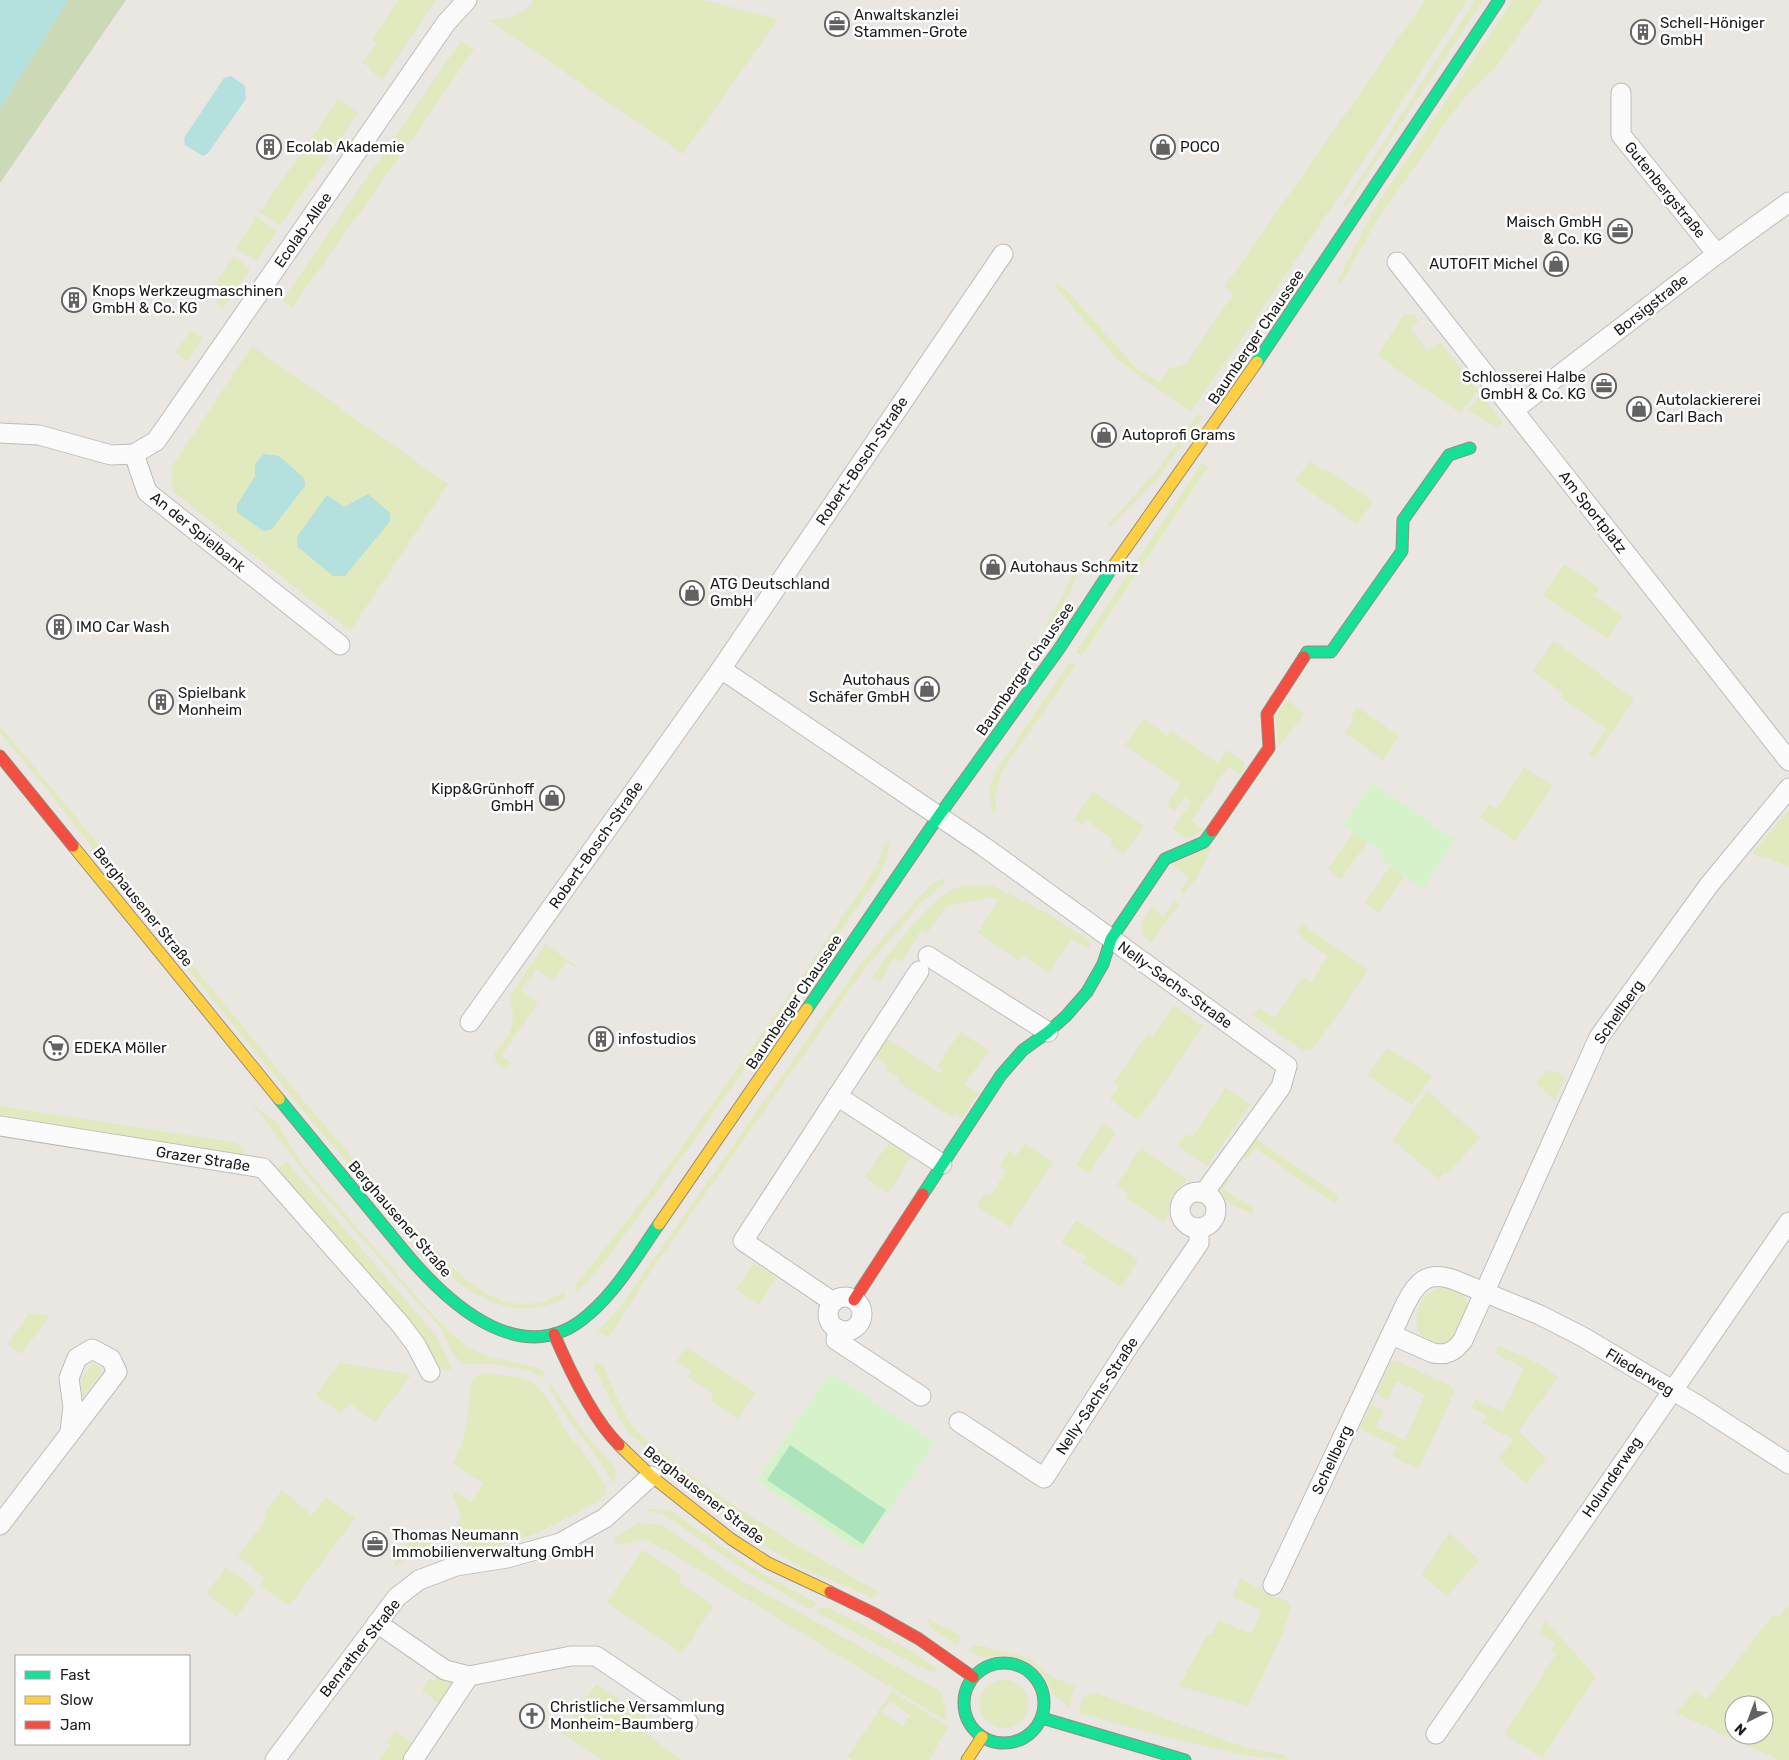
<svg xmlns="http://www.w3.org/2000/svg" width="1789" height="1760" font-family="Rubik,sans-serif">
  <style>
    .grass { fill: #e1e9be; fill-rule: evenodd }
    .forest { fill: #ccd9b6 }
    .park { fill: #d5f2cb }
    .pitch { fill: #abe3bc }
    .water { fill: #b4e0dd }
    .lines { fill: none; stroke-linecap: round; stroke-linejoin: round }
    .street-casing { stroke: #bfbdbc; stroke-width: 21 }
    .fast-casing { stroke: #948f7a; stroke-width: 13 }
    .slow-casing { stroke: #948f7a; stroke-width: 13 }
    .jam-casing { stroke: #948f7a; stroke-width: 13 }
    .street { stroke: #fcfbfb; stroke-width: 19 }
    .fast { stroke: #16e098; stroke-width: 11 }
    .slow { stroke: #ffcf43; stroke-width: 11 }
    .jam { stroke: #f24e42; stroke-width: 11 }
    .labels { text-anchor: middle; dominant-baseline: central; stroke-width: 5; stroke-linejoin: round; paint-order: stroke }
    .poi-label { font-size: 15px; fill: #1b1b1b; stroke: #fff; text-anchor: start }
    .street-label { font-size: 15px; fill: #1b1b1b; stroke: #fff }
  </style>
  <rect width="100%" height="100%" fill="#eae6e2"/>
  <g class="grass">
    <path d="M398,0H436L382,79L370,70L371,68L363,63L377,43L372,40Z"/>
    <path d="M534,0H703L778,19L683,154L489,20C508,19 523,17 534,0Z"/>
    <path d="M1425,0H1467C1379,140 1285,277 1190,412L1119,361L1056,287L1057,283L1068,292L1136,368L1159,382L1169,369L1186,364L1234,293L1225,286Z"/>
    <path d="M1475,0H1483L1345,208L1343,206Z"/>
    <path d="M1513,0H1542L1499,63L1468,93L1454,111L1379,217L1340,285L1337,282L1373,211Z"/>
    <path d="M461,41L474,49L403,152L391,143Z"/>
    <path d="M338,99L358,113L280,226L257,210L259,208L262,210Z"/>
    <path d="M388,147L400,156L292,307L282,301Z"/>
    <path d="M254,215L277,231L256,261L236,248L255,220L252,218Z"/>
    <path d="M234,257L250,269L223,308L217,303L223,293L214,286Z"/>
    <path d="M1404,315H1414L1418,321L1410,328L1427,351L1440,342L1478,390L1460,413L1377,355Z"/>
    <path d="M191,330L203,338L187,362L175,353Z"/>
    <path d="M252,346L448,484L350,631L173,491L171,468Z"/>
    <path d="M1481,395L1503,422L1497,427L1468,410Z"/>
    <path d="M1198,414L1203,417L1155,481L1110,527L1107,525L1157,471Z"/>
    <path d="M1310,461L1322,470L1326,469L1373,501L1357,524L1295,481Z"/>
    <path d="M1202,463L1208,467L1082,656L1076,652Z"/>
    <path d="M1564,564L1599,588L1594,596L1623,616L1607,639L1543,595Z"/>
    <path d="M1075,568L1079,571C1070,591 1062,609 1050,628L1046,624L1061,599Z"/>
    <path d="M1554,641L1634,699L1594,758L1589,754L1606,729L1561,697L1563,693L1533,672Z"/>
    <path d="M1070,662L1075,666L1007,764L1000,776L995,794L997,812L992,813L989,792L996,770Z"/>
    <path d="M1287,700L1304,713L1279,747L1275,717Z"/>
    <path d="M1357,707L1399,736L1383,760L1345,733L1354,719L1351,716Z"/>
    <path d="M1144,719L1168,736L1172,731L1218,763L1227,750L1244,762L1242,775L1228,766L1191,821L1204,830L1187,839L1173,829L1191,802L1184,797L1174,811L1167,805L1181,784L1125,745Z"/>
    <path d="M0,726L97,843L153,916L143,912L41,782L0,733Z"/>
    <path d="M1524,768L1553,786L1515,841L1480,817L1489,804L1497,808Z"/>
    <path d="M1093,792L1143,826L1124,854L1110,844L1113,839L1085,819L1082,824L1074,819Z"/>
    <path d="M1789,810V867L1765,856L1763,859L1752,853Z"/>
    <path d="M1354,832L1367,842L1341,879L1328,869Z"/>
    <path d="M886,841H890L887,857L881,872L798,993L672,1171L605,1261L590,1279L577,1291L575,1286L577,1283L649,1193L793,990L876,867Z"/>
    <path d="M1212,846L1198,875L1184,894L1180,891L1190,878L1172,865Z"/>
    <path d="M1390,867L1404,877L1379,912L1365,903Z"/>
    <path d="M944,878V885L938,888L920,904L862,972L655,1265L610,1334L608,1336L602,1335L598,1331L620,1307L859,966L921,895L932,884Z"/>
    <path d="M993,886L1045,912L1090,941V949L1071,939L1049,973L1022,955L1018,960L978,933L998,900L992,897L946,906L927,933L922,929L901,962L894,958L880,981L872,977C888,955 933,895 958,887C966,884 984,886 993,886Z"/>
    <path d="M1175,901L1179,904L1151,943L1143,935L1142,922L1152,907L1163,917Z"/>
    <path d="M1302,924L1368,970L1314,1048L1304,1051L1253,1016L1259,1008L1275,1018L1303,977L1311,982L1328,956L1302,938L1303,936L1296,932Z"/>
    <path d="M164,930L305,1103L402,1215L461,1276L485,1293L504,1301L518,1304L539,1303L564,1293L567,1297C513,1325 472,1297 432,1259L316,1126L164,940Z"/>
    <path d="M545,944L578,967L577,968L566,962L553,980L536,969L521,990L538,1002L501,1056L511,1063L507,1069C497,1068 496,1062 494,1053C505,1042 513,1031 513,1014C512,1004 508,1001 513,991Z"/>
    <path d="M1174,1006L1203,1026L1138,1120L1110,1099L1119,1087L1114,1083L1148,1034L1153,1037Z"/>
    <path d="M960,1032L989,1051L964,1084L978,1094L962,1118L955,1113L952,1117L897,1081L899,1077L885,1069L887,1065L874,1056L885,1038L941,1074L943,1071L937,1067Z"/>
    <path d="M1387,1048L1432,1076L1412,1105L1368,1075Z"/>
    <path d="M1549,1069L1552,1072L1560,1073L1565,1077L1555,1100L1536,1083Z"/>
    <path d="M1226,1088L1250,1105L1207,1166L1178,1146L1187,1134L1192,1137Z"/>
    <path d="M1427,1091L1480,1137L1447,1174L1444,1172L1439,1179L1393,1140Z"/>
    <path d="M252,1104L277,1123L302,1164L422,1303L452,1335L469,1348L487,1356L537,1368L546,1375L542,1377L528,1371L497,1364H466L461,1362L454,1355L440,1327L319,1190Z"/>
    <path d="M0,1106L237,1143L246,1154H240L0,1116Z"/>
    <path d="M1103,1124L1116,1133L1089,1173L1076,1165Z"/>
    <path d="M1251,1135L1339,1197L1334,1203L1255,1148L1246,1160L1237,1154Z"/>
    <path d="M889,1143L911,1157L888,1193L865,1177Z"/>
    <path d="M1024,1144L1053,1162L1009,1227L977,1206L985,1193L990,1196L1006,1171L999,1166L1009,1151L1016,1156Z"/>
    <path d="M1141,1148L1187,1180L1171,1196L1168,1216L1164,1222L1126,1198L1129,1193L1117,1185Z"/>
    <path d="M286,1161L436,1336L452,1370L438,1368L276,1170Z"/>
    <path d="M1226,1171L1232,1176L1223,1189L1254,1209L1251,1214L1232,1204L1226,1199L1217,1186Z"/>
    <path d="M1076,1220L1138,1260L1121,1287L1083,1263L1086,1257L1062,1242Z"/>
    <path d="M754,1263L776,1277L759,1305L736,1290Z"/>
    <path d="M1442,1287C1482,1291 1465,1316 1453,1339C1409,1359 1404,1297 1442,1287Z"/>
    <path d="M29,1313L49,1316L21,1354L8,1344Z"/>
    <path d="M1498,1345L1548,1368L1547,1371L1558,1377L1519,1431L1546,1459L1533,1473L1534,1475L1526,1484L1499,1459L1513,1439L1483,1423L1487,1415L1471,1408L1475,1399L1503,1412L1524,1368L1496,1354Z"/>
    <path d="M686,1347L755,1392L738,1419L710,1401L714,1394L687,1377L691,1371L677,1361Z"/>
    <path d="M1393,1361H1397L1451,1386L1454,1392L1419,1469L1393,1457L1397,1447L1360,1429L1371,1405L1383,1411L1376,1427L1405,1440L1425,1395L1396,1381L1388,1400L1376,1394L1390,1364Z"/>
    <path d="M340,1363L411,1375L375,1422L350,1403L341,1414L316,1395Z"/>
    <path d="M599,1363L603,1365C612,1385 619,1406 631,1424C640,1436 662,1453 674,1462C738,1513 810,1553 880,1593L872,1597L804,1569L738,1530L704,1498L629,1433L616,1412L593,1364Z"/>
    <path d="M95,1364L99,1366L101,1372L83,1398L81,1379L91,1365Z"/>
    <path d="M482,1373C498,1375 517,1375 531,1382C545,1390 557,1416 565,1429C578,1449 597,1466 606,1489L603,1497L593,1504C562,1521 499,1557 466,1545C460,1543 456,1543 452,1538L461,1516L451,1489L471,1502L483,1483L453,1464C468,1438 468,1408 472,1379Z"/>
    <path d="M551,1384L585,1434L611,1463L616,1471L614,1484L601,1463L568,1418L549,1388Z"/>
    <path d="M282,1490L312,1515L326,1497L355,1518L289,1606L260,1586L265,1578L238,1556L266,1519L263,1516Z"/>
    <path d="M650,1509L667,1510L675,1513L750,1567L817,1603L810,1609L747,1571L665,1515L646,1510Z"/>
    <path d="M639,1523L662,1525L739,1579L941,1692L948,1722L668,1551L643,1539L615,1545V1538Z"/>
    <path d="M415,1531L440,1549L404,1560L392,1568Z"/>
    <path d="M1449,1533L1479,1560L1447,1596L1422,1575Z"/>
    <path d="M642,1550L682,1576L678,1582L713,1606L682,1653L607,1602Z"/>
    <path d="M226,1567L256,1590L236,1617L207,1593Z"/>
    <path d="M1240,1579L1288,1602L1291,1607L1281,1638L1248,1706L1179,1686L1208,1634L1212,1635L1219,1620L1251,1634L1262,1610L1233,1597Z"/>
    <path d="M1789,1605V1760H1780L1676,1713L1695,1691L1707,1699L1774,1614L1779,1618ZM1734,1705H1764V1735H1734Z"/>
    <path d="M821,1607H826C864,1626 903,1643 937,1669L933,1672H930L816,1612Z"/>
    <path d="M928,1619L960,1635V1640L957,1645L930,1628Z"/>
    <path d="M1545,1620L1596,1677L1542,1758L1504,1734L1556,1654L1551,1651L1555,1643L1540,1632Z"/>
    <path d="M975,1646H984L993,1650L1016,1654L1028,1658L1050,1676L1075,1686L1069,1707L1054,1695L1044,1676L1038,1669L1027,1661L1006,1655L984,1657L967,1651L969,1648Z"/>
    <path d="M439,1673L447,1679L453,1686L443,1706L422,1691L430,1679L434,1681Z"/>
    <circle cx="1004" cy="1704" r="24"/>
    <path d="M596,1684L645,1717L649,1727L645,1733L681,1760H601L562,1733Z"/>
    <path d="M892,1691L948,1727L929,1760H854L848,1756ZM890,1701L910,1715L903,1726L881,1713Z"/>
    <path d="M1094,1693L1247,1748L1285,1755L1289,1760L1245,1755L1169,1738L1079,1713C1082,1701 1081,1696 1094,1693Z"/>
    <path d="M395,1731L416,1746L407,1760H379L390,1744L387,1742Z"/>
  </g>
  <path class="forest" d="M68,0H126L0,183V109Z"/>
  <g class="park">
    <path d="M1372,782L1455,840L1422,889L1380,859L1384,853L1343,825Z"/>
    <path d="M830,1372L935,1443L861,1552L756,1481Z"/>
  </g>
  <path class="pitch" d="M790,1445L886,1510L863,1544L767,1480Z"/>
  <g class="water">
    <path d="M0,0H68L0,109Z"/>
    <path d="M231,76L245,86L246,99L208,153L203,156L185,145L184,138L224,78Z"/>
    <path d="M264,454L279,456L304,478L305,486L271,530L263,531L237,512V505L255,476V464Z"/>
    <path d="M368,494L390,513V521L345,576H333L298,547L297,537L327,495L344,507Z"/>
  </g>
  <g class="lines">
    <defs>
      <g id="street">
        <path d="M1621,93V135L1717,254"/>
        <path d="M1397,262L1789,761"/>
        <path d="M1514,410L1717,254L1789,202"/>
        <path d="M0,433L39,435L111,455L134,454L156,441L446,23L467,0"/>
        <path d="M134,454L147,492L340,645"/>
        <path d="M721,669L983,846L1287,1066L1281,1087L1204,1193"/>
        <path d="M928,956L1048,1032"/>
        <path d="M470,1022L721,669L1003,254"/>
        <path d="M837,1096L942,1164"/>
        <path d="M0,1126L263,1168L401,1325L416,1345L430,1372"/>
        <circle cx="1198" cy="1210" r="18"/>
        <circle cx="845" cy="1314" r="17"/>
        <path d="M833,1302L743,1241L919,971"/>
        <path d="M838,1329L836,1340L921,1396"/>
        <path d="M1392,1335L1433,1353C1447,1356 1455,1351 1463,1340L1599,1037L1709,885L1789,788"/>
        <path d="M959,1422L1044,1478L1130,1344L1199,1243V1228"/>
        <path d="M0,1525L117,1372L111,1359L92,1349L77,1358L69,1378L73,1407L70,1432"/>
        <path d="M1273,1585L1406,1303C1417,1282 1427,1271 1452,1279L1540,1315L1583,1337L1699,1406L1789,1464"/>
        <path d="M377,1623L445,1670L469,1676L571,1656H596L679,1712L688,1722"/>
        <path d="M1436,1734L1789,1222"/>
        <path d="M275,1760L397,1597L419,1580L456,1566L507,1558L560,1543L605,1518L651,1476"/>
        <path d="M413,1760L469,1676"/>
      </g>
      <g id="fast">
        <path d="M1257,362L1499,0"/>
        <path d="M1304,657L1307,652H1331L1402,551L1403,520L1449,455L1470,448"/>
        <path d="M807,1009L938,817L1059,649L1112,568"/>
        <path d="M279,1099L409,1257C452,1307 525,1372 589,1314C618,1289 638,1254 659,1224"/>
        <path d="M923,1194L1001,1075L1023,1050L1048,1032L1066,1016L1087,992L1103,964L1111,939L1165,859L1204,842L1212,831"/>
        <circle cx="1004" cy="1703" r="40"/>
        <path d="M1042,1718L1185,1760"/>
      </g>
      <g id="slow">
        <path d="M1112,568L1257,362"/>
        <path d="M73,846L279,1099"/>
        <path d="M659,1224L807,1009"/>
        <path d="M619,1445L651,1476L731,1539L768,1563L830,1592"/>
        <path d="M967,1760L982,1737"/>
      </g>
      <g id="jam">
        <path d="M0,756L73,846"/>
        <path d="M1212,831L1269,748L1267,714L1304,657"/>
        <path d="M854,1300L923,1194"/>
        <path d="M554,1334C569,1369 592,1418 619,1445"/>
        <path d="M830,1592L873,1613L919,1639L973,1677"/>
      </g>
    </defs>
    <use href="#street" class="street-casing"/>
    <use href="#fast" class="fast-casing"/>
    <use href="#slow" class="slow-casing"/>
    <use href="#jam" class="jam-casing"/>
    <use href="#street" class="street"/>
    <use href="#fast" class="fast"/>
    <use href="#slow" class="slow"/>
    <use href="#jam" class="jam"/>
  </g>
  <defs>
    <symbol id="office-ring" viewBox="-11 -11 22 22"><circle r="9.5" fill="#fff" stroke="#636261" stroke-width="1.5"/><path d="M-6-3h4V-5.5h4V-3h4V5H-6ZM-1-4.5V-3h2v-1.5ZM-6 0V1H6V0Z" fill="#636261"/></symbol>
    <symbol id="building-ring" viewBox="-11 -11 22 22"><circle r="9.5" fill="#fff" stroke="#636261" stroke-width="1.5"/><path d="M-4-6H4V6H1V3H-1V6H-4ZM-2.5-4.3h1.7v1.8h-1.7ZM.8-4.3h1.7v1.8H.8ZM-2.5-1h1.7V.8h-1.7ZM.8-1h1.7V.8H.8Z" fill="#636261"/></symbol>
    <symbol id="shop-ring" viewBox="-11 -11 22 22"><circle r="9.5" fill="#fff" stroke="#636261" stroke-width="1.5"/><path d="M-5-2.5h2.3a2.7 3.5 0 0 1 5.4 0H5L5.5 6h-11ZM-1.5-2.5h3a1.5 2.3 0 0 0-3 0Z" fill="#636261"/></symbol>
    <symbol id="supermarket-ring" viewBox="-11 -11 22 22"><circle r="9.5" fill="#fff" stroke="#636261" stroke-width="1.5"/><path d="M-6-5.5h2.5l.6 2H6L4.5 2H-2.5L-4.4-4H-6ZM-1.5 3.2a1.3 1.3 0 1 0 .1 0ZM3 3.2a1.3 1.3 0 1 0 .1 0Z" fill="#636261"/></symbol>
    <symbol id="church-ring" viewBox="-11 -11 22 22"><circle r="9.5" fill="#fff" stroke="#636261" stroke-width="1.5"/><path d="M-1.2-6h2.4v3.5h3.3v2.4h-3.3V6h-2.4V-.1h-3.3v-2.4h3.3Z" fill="#636261"/></symbol>
  </defs>
  <g fill-rule="evenodd">
    <use href="#office-ring" x="823" y="10" width="28" height="28"/>
    <use href="#building-ring" x="1629" y="18" width="28" height="28"/>
    <use href="#building-ring" x="255" y="133" width="28" height="28"/>
    <use href="#shop-ring" x="1149" y="133" width="28" height="28"/>
    <use href="#office-ring" x="1606" y="217" width="28" height="28"/>
    <use href="#shop-ring" x="1542" y="250" width="28" height="28"/>
    <use href="#building-ring" x="60" y="286" width="28" height="28"/>
    <use href="#office-ring" x="1590" y="372" width="28" height="28"/>
    <use href="#shop-ring" x="1625" y="395" width="28" height="28"/>
    <use href="#shop-ring" x="1090" y="421" width="28" height="28"/>
    <use href="#shop-ring" x="979" y="553" width="28" height="28"/>
    <use href="#shop-ring" x="678" y="579" width="28" height="28"/>
    <use href="#building-ring" x="45" y="613" width="28" height="28"/>
    <use href="#shop-ring" x="913" y="675" width="28" height="28"/>
    <use href="#building-ring" x="147" y="688" width="28" height="28"/>
    <use href="#shop-ring" x="538" y="784" width="28" height="28"/>
    <use href="#building-ring" x="587" y="1025" width="28" height="28"/>
    <use href="#supermarket-ring" x="42" y="1034" width="28" height="28"/>
    <use href="#office-ring" x="361" y="1530" width="28" height="28"/>
    <use href="#church-ring" x="518" y="1702" width="28" height="28"/>
  </g>
  <g class="labels">
    <g class="poi-label">
      <text x="854" y="15">Anwaltskanzlei<tspan x="854" dy="17">Stammen-Grote</tspan></text>
      <text x="1660" y="23">Schell-Höniger<tspan x="1660" dy="17">GmbH</tspan></text>
      <text x="286" y="147">Ecolab Akademie</text>
      <text x="1180" y="147">POCO</text>
      <text x="1602" y="222" text-anchor="end">Maisch GmbH<tspan x="1602" dy="17">&amp; Co. KG</tspan></text>
      <text x="1538" y="264" text-anchor="end">AUTOFIT Michel</text>
      <text x="92" y="291">Knops Werkzeugmaschinen<tspan x="92" dy="17">GmbH &amp; Co. KG</tspan></text>
      <text x="1586" y="377" text-anchor="end">Schlosserei Halbe<tspan x="1586" dy="17">GmbH &amp; Co. KG</tspan></text>
      <text x="1656" y="400">Autolackiererei<tspan x="1656" dy="17">Carl Bach</tspan></text>
      <text x="1122" y="435">Autoprofi Grams</text>
      <text x="1010" y="567">Autohaus Schmitz</text>
      <text x="710" y="584">ATG Deutschland<tspan x="710" dy="17">GmbH</tspan></text>
      <text x="76" y="627">IMO Car Wash</text>
      <text x="910" y="680" text-anchor="end">Autohaus<tspan x="910" dy="17">Schäfer GmbH</tspan></text>
      <text x="178" y="693">Spielbank<tspan x="178" dy="17">Monheim</tspan></text>
      <text x="534" y="789" text-anchor="end">Kipp&amp;Grünhoff<tspan x="534" dy="17">GmbH</tspan></text>
      <text x="618" y="1039">infostudios</text>
      <text x="74" y="1048">EDEKA Möller</text>
      <text x="392" y="1535">Thomas Neumann<tspan x="392" dy="17">Immobilienverwaltung GmbH</tspan></text>
      <text x="550" y="1707">Christliche Versammlung<tspan x="550" dy="17">Monheim-Baumberg</tspan></text>
    </g>
    <g class="street-label">
      <text transform="translate(1665 190) rotate(51)">Gutenbergstraße</text>
      <text transform="translate(303 230) rotate(-55)">Ecolab-Allee</text>
      <text transform="translate(1651 305) rotate(-38)">Borsigstraße</text>
      <text transform="translate(1256 337) rotate(-56)">Baumberger Chaussee</text>
      <text transform="translate(862 461) rotate(-56)">Robert-Bosch-Straße</text>
      <text transform="translate(1593 512) rotate(52)">Am Sportplatz</text>
      <text transform="translate(198 532) rotate(39)">An der Spielbank</text>
      <text transform="translate(1025 669) rotate(-55)">Baumberger Chaussee</text>
      <text transform="translate(596 845) rotate(-55)">Robert-Bosch-Straße</text>
      <text transform="translate(143 907) rotate(51)">Berghausener Straße</text>
      <text transform="translate(1175 985) rotate(36)">Nelly-Sachs-Straße</text>
      <text transform="translate(794 1002) rotate(-56)">Baumberger Chaussee</text>
      <text transform="translate(1619 1012) rotate(-55)">Schellberg</text>
      <text transform="translate(203 1159) rotate(9)">Grazer Straße</text>
      <text transform="translate(400 1219) rotate(49)">Berghausener Straße</text>
      <text transform="translate(1640 1372) rotate(31)">Fliederweg</text>
      <text transform="translate(1097 1396) rotate(-57)">Nelly-Sachs-Straße</text>
      <text transform="translate(1332 1460) rotate(-65)">Schellberg</text>
      <text transform="translate(1612 1477) rotate(-56)">Holunderweg</text>
      <text transform="translate(704 1495) rotate(38)">Berghausener Straße</text>
      <text transform="translate(360 1648) rotate(-52)">Benrather Straße</text>
    </g>
  </g>
  <rect x="15" y="1655" width="175" height="90" fill="#ffffff" stroke="#a4a4a4"/>
  <rect x="25" y="1671" width="25" height="8" fill="#16e098" stroke="#a4a4a4"/>
  <text x="60" y="1680" font-size="15" fill="#1b1b1b">Fast</text>
  <rect x="25" y="1696" width="25" height="8" fill="#ffcf43" stroke="#a4a4a4"/>
  <text x="60" y="1705" font-size="15" fill="#1b1b1b">Slow</text>
  <rect x="25" y="1721" width="25" height="8" fill="#f24e42" stroke="#a4a4a4"/>
  <text x="60" y="1730" font-size="15" fill="#1b1b1b">Jam</text>
  <g transform="translate(1749 1720) rotate(222)"><circle r="24" fill="#ffffff" stroke="#a4a4a4"/>
  <path d="M0-4L9 19L0 12L-9 19Z" fill="#636261"/>
  <text y="-8" font-size="14" font-weight="bold" text-anchor="middle" fill="#1b1b1b">N</text>
  </g>
</svg>
